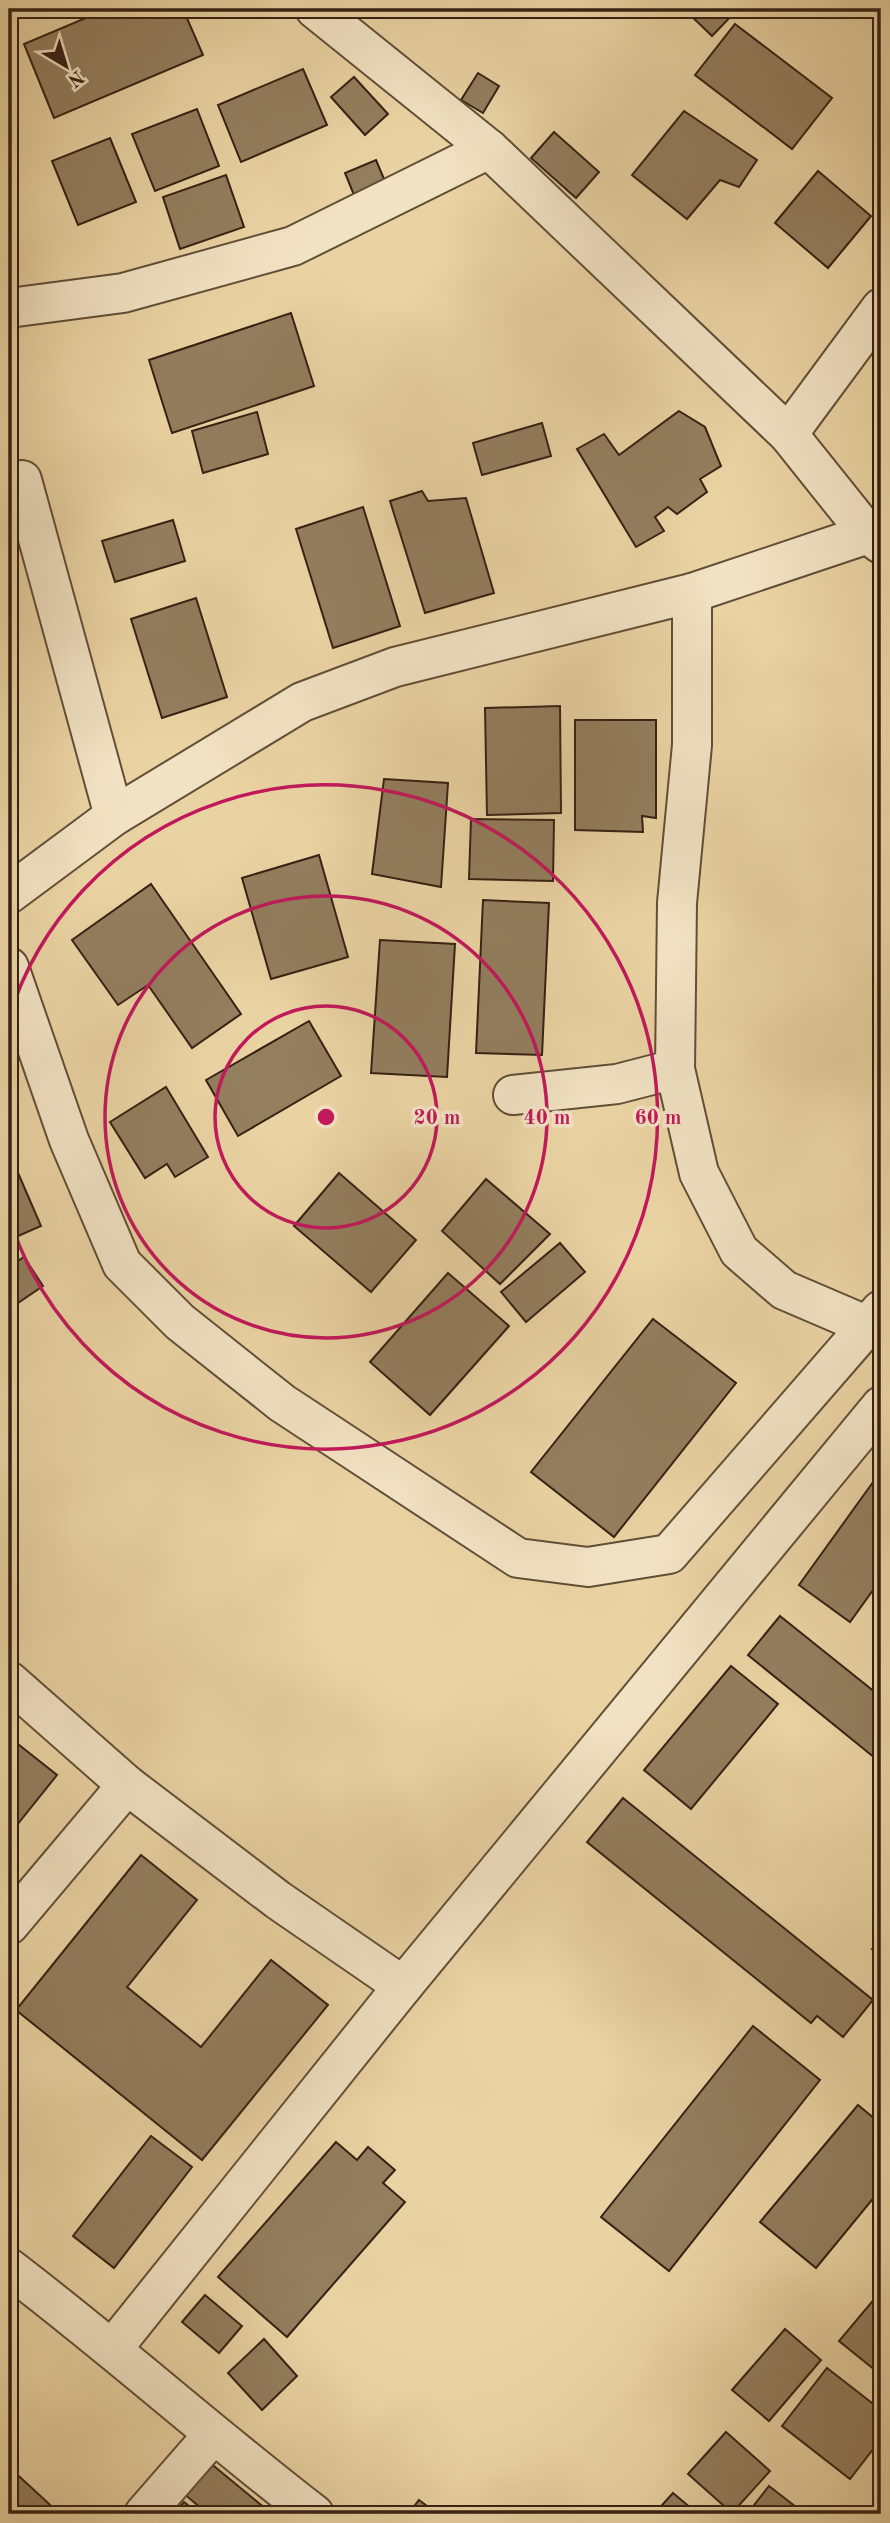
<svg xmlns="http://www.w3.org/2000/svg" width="890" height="2523" font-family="'Old Standard TT',serif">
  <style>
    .building { fill: #937e5e; stroke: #352113; stroke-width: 2 }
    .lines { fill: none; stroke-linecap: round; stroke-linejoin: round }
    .minor-casing { stroke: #624e37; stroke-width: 42 }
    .minor { stroke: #f1e2c3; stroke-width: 38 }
    .ring { fill: none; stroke: #c2185b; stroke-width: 3.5 }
    .centre { fill: #c2185b; stroke: #f1e2c3; stroke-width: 3.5 }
    .ring-label { font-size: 21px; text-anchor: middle; font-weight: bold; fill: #c2185b; stroke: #f1e2c3; stroke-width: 7; stroke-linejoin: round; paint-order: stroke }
  </style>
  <rect width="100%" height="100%" fill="#ead3a3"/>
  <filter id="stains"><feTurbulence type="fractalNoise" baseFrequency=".00286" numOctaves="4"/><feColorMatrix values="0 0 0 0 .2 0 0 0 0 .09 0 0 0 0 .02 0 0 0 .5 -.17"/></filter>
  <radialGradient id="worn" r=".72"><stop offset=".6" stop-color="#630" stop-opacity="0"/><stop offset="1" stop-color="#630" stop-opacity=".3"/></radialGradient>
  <g class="building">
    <path d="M107,9H183L203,55L54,118L24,44Z"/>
    <path d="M684,9H738L712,36Z"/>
    <path d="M735,24L832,98L792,149L695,75Z"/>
    <path d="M303,69L327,125L241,162L218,105Z"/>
    <path d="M478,73L499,86L483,113L461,100Z"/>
    <path d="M354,77L388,114L365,135L331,97Z"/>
    <path d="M197,109L219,166L155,191L132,134Z"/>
    <path d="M684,111L757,160L739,187L720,180L687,219L632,175Z"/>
    <path d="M554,132L599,172L576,198L531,158Z"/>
    <path d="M110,138L136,202L78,225L52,161Z"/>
    <path d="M9,141H16L17,258H9Z"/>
    <path d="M376,160L387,186L356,200L345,173Z"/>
    <path d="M818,171L871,216L828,268L775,223Z"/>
    <path d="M226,175L244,227L180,249L163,197Z"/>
    <path d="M291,313L314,386L172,433L149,360Z"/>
    <path d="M679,411L705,427L721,466L700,479L707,492L677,514L668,507L655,517L664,531L636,547L577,449L604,434L619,455Z"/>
    <path d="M257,412L268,454L203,473L192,431Z"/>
    <path d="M542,423L551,456L482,475L473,443Z"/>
    <path d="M422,491L428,501L466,498L494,593L425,613L390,501Z"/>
    <path d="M363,507L400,626L333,648L296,529Z"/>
    <path d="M173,520L185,561L115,582L102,541Z"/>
    <path d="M196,598L227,697L162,718L131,619Z"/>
    <path d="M560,706L561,813L487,815L485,708Z"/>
    <path d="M575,720H656V818L642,816L643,832L575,830Z"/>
    <path d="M384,779L448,783L441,887L372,874Z"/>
    <path d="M471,819L554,820L553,881L469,879Z"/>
    <path d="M319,855L348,957L271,979L242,878Z"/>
    <path d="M151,884L241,1014L192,1048L148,985L118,1005L72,940Z"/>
    <path d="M483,900L549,903L542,1055L476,1053Z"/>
    <path d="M380,940L455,944L447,1077L371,1073Z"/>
    <path d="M309,1021L341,1076L238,1136L206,1080Z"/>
    <path d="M166,1087L208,1157L175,1177L167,1164L145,1178L110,1122Z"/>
    <path d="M9,1152L41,1226L9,1240Z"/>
    <path d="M339,1173L416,1240L371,1292L294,1226Z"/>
    <path d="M486,1179L550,1234L500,1284L442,1231Z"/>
    <path d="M560,1243L585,1272L526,1322L501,1292Z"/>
    <path d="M24,1257L43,1286L9,1309V1267Z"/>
    <path d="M448,1273L509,1326L430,1415L370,1362Z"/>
    <path d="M653,1319L736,1383L614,1537L531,1472Z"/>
    <path d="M881,1471V1579L850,1622L799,1585Z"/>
    <path d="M780,1616L881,1697V1763L748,1655Z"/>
    <path d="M731,1666L778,1704L691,1809L644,1770Z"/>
    <path d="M9,1737L57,1775L9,1835Z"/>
    <path d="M623,1798L873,2000L843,2037L817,2016L811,2023L587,1842Z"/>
    <path d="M141,1855L197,1900L127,1987L201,2047L271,1960L328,2005L202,2160L16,2010Z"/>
    <path d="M881,1938V1956L872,1949Z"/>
    <path d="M753,2026L820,2080L669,2271L601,2217Z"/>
    <path d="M858,2105L881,2124V2189L816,2268L760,2222Z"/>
    <path d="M151,2136L192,2167L114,2268L73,2236Z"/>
    <path d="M336,2142L357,2160L368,2147L395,2170L383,2183L405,2202L287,2337L218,2277Z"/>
    <path d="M881,2291V2375L839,2341Z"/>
    <path d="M205,2295L242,2326L219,2353L182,2322Z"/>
    <path d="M785,2329L821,2360L769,2421L732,2390Z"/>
    <path d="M264,2339L297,2376L262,2410L228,2373Z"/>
    <path d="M827,2368L881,2410V2439L850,2479L782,2426Z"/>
    <path d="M726,2432L770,2471L732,2513L688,2474Z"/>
    <path d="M209,2462L272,2514H208L183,2493Z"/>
    <path d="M9,2467L60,2514H9Z"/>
    <path d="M769,2486L805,2514H747Z"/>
    <path d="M673,2493L698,2514H654Z"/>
    <path d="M419,2500L438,2514H408Z"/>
    <path d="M184,2502L199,2514H174Z"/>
  </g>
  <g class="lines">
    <defs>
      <g id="minor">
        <path d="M315,9L489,149L788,434L868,534L881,544"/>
        <path d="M9,308L123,293L293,246L489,149"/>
        <path d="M788,434L881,308"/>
        <path d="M22,480L114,816"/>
        <path d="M692,593V745L677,903L675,1069L699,1173L739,1251L784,1290L868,1326"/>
        <path d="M9,894L114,816L302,702L395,667L692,593L868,534"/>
        <path d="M9,967L69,1140L122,1264L180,1322L282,1403L518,1558L588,1567L669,1554L881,1310"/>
        <path d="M513,1095L617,1084L675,1069"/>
        <path d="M9,1681L127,1785L278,1900L403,1986"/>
        <path d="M9,1925L127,1785"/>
        <path d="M9,2268C113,2347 210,2434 314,2514"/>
        <path d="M113,2348L403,1986L881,1406"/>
        <path d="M144,2514L212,2436"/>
      </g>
    </defs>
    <use href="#minor" class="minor-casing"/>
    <use href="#minor" class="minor"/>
  </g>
  <g class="ring">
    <circle cx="326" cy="1117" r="111"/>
    <circle cx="326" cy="1117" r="221"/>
    <path d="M9 1017A332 332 0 1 1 9 1217"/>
  </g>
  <circle cx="326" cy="1117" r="10" class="centre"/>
  <g class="ring-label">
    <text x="437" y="1124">20 m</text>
    <text x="547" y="1124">40 m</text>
    <text x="658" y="1124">60 m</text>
  </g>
  <rect width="890" height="2523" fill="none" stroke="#ead3a3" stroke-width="35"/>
  <rect x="10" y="10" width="869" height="2502" fill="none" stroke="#352113" stroke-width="3.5"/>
  <rect x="18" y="18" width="855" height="2488" fill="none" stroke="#352113" stroke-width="2"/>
  <g transform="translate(66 66) rotate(142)" stroke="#f1e2c3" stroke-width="5" paint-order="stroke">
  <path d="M0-5L12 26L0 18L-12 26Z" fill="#352113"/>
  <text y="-10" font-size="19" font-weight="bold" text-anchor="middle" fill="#352113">N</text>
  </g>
  <rect width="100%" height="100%" filter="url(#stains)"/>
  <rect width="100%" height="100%" fill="url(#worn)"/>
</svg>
